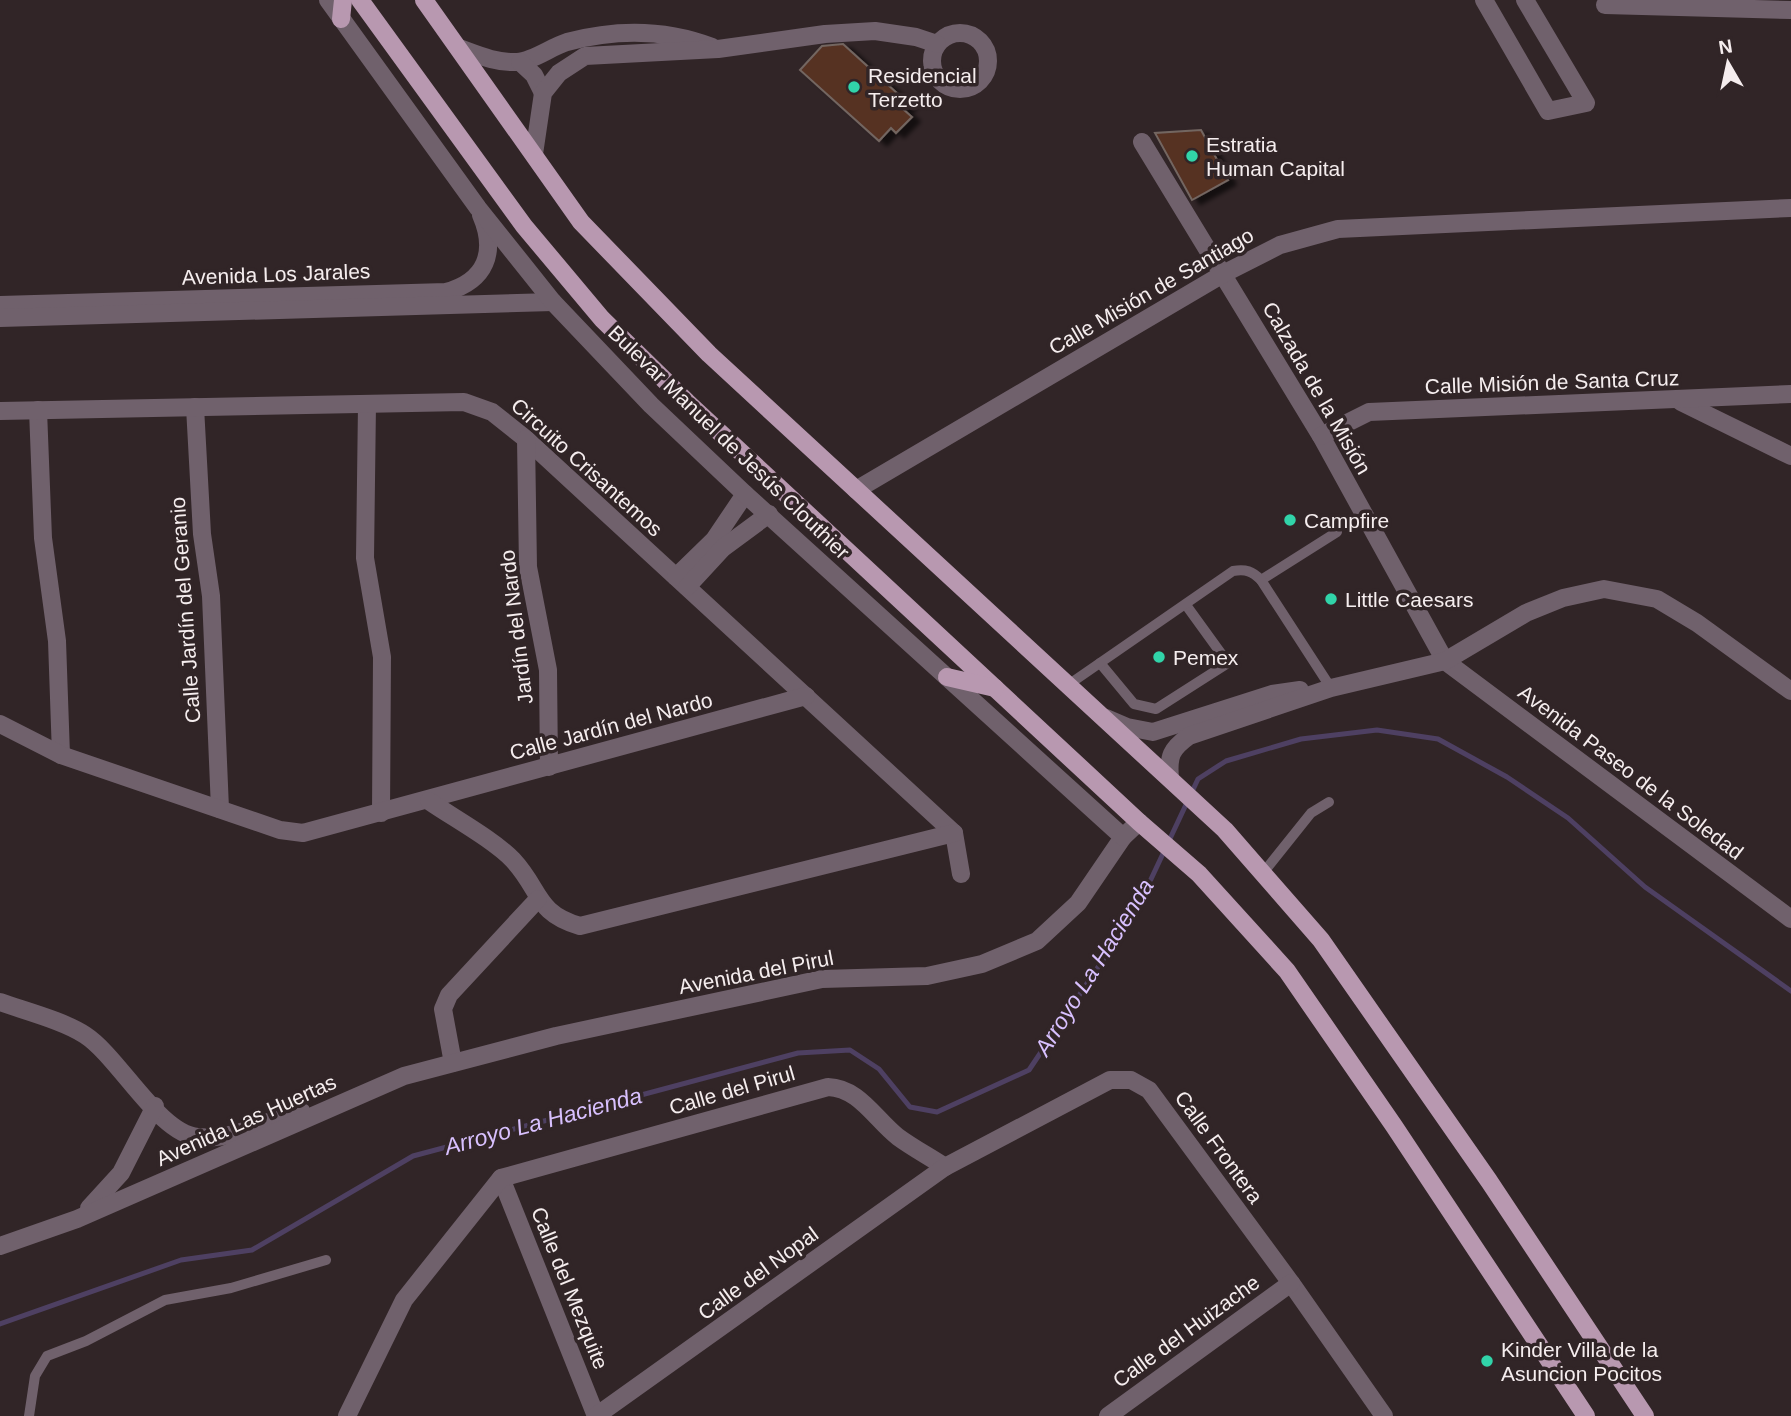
<svg xmlns="http://www.w3.org/2000/svg" width="1791" height="1416" font-family="Helvetica,sans-serif">
  <style>
    .lines { fill: none; stroke-linecap: round; stroke-linejoin: round }
    .stream { stroke: #4e4062; stroke-width: 5 }
    .building { fill: #563124; stroke: #736661; stroke-width: 2; filter: url(#shadow) }
    .service { stroke: #70616c; stroke-width: 10 }
    .minor { stroke: #70616c; stroke-width: 18 }
    .tertiary { stroke: #70616c; stroke-width: 18 }
    .primary { stroke: #b898b0; stroke-width: 18 }
    .poi-dot { fill: #31d4a9; stroke: #312527; stroke-width: 2.5 }
    .labels { text-anchor: middle; dominant-baseline: central; stroke-width: 7; stroke-linejoin: round; paint-order: stroke }
    .poi-label { font-size: 21px; fill: #f5edee; stroke: #312527; text-anchor: start }
    .street-label { font-size: 21px; fill: #f5edee; stroke: #312527 }
    .water-label { font-size: 23px; font-style: italic; fill: #d8c0fe; stroke: #312527 }
  </style>
  <defs>
    <filter id="shadow"><feDropShadow dx="8" dy="4.5" stdDeviation="2" flood-color="#0009"/></filter>
  </defs>
  <rect width="100%" height="100%" fill="#312527"/>
  <g class="lines">
    <path class="stream" d="M0,1324L181,1260L252,1250L413,1156L798,1053L850,1050L879,1069L910,1107L937,1112L1029,1070L1137,909L1198,779L1226,761L1301,739L1377,730L1438,739L1507,777L1568,818L1645,887L1791,991"/>
  </g>
  <g class="building">
    <path d="M843,44L909,104L903,109L912,117L896,133L891,128L879,141L800,70L822,46Z"/>
    <path d="M1201,130L1228,180L1192,200L1155,133Z"/>
  </g>
  <g class="lines">
    <g class="service">
      <path d="M1261,580L1337,532"/>
      <path d="M1100,663L1134,704L1156,709L1228,663L1186,605"/>
      <path d="M1068,685L1233,571C1246,569 1252,571 1261,580L1331,688"/>
      <path d="M1263,873L1311,813L1329,802"/>
      <path d="M29,1416L35,1376L47,1356L86,1341L165,1300L231,1288L326,1260"/>
    </g>
    <g class="minor">
      <path d="M1484,0L1548,111L1586,103L1525,0"/>
      <path d="M1605,5L1791,10"/>
      <circle cx="960" cy="61" r="28"/>
      <path d="M459,48C478,55 496,63 517,62C533,61 551,47 567,42C616,29 665,29 712,47"/>
      <path d="M520,62L534,75L543,93"/>
      <path d="M1142,142L1321,436L1445,661L1791,919"/>
      <path d="M534,154L543,93L559,73L585,56L718,49L825,34L875,31L916,37L937,44"/>
      <path d="M0,305L446,292C486,281 497,252 481,215"/>
      <path d="M0,318L553,302"/>
      <path d="M1681,402L1791,456"/>
      <path d="M367,404L365,558L382,657L381,813"/>
      <path d="M195,407L202,534L211,596L220,809"/>
      <path d="M38,410L43,538L57,641L61,755"/>
      <path d="M0,411L464,402L492,412L526,439L954,833L961,874"/>
      <path d="M1321,436L1369,412L1791,394"/>
      <path d="M526,439L528,567L548,670L549,767"/>
      <path d="M856,490L1223,274L1280,245L1338,229L1791,208"/>
      <path d="M676,577L714,540L745,494"/>
      <path d="M687,587L723,548L769,514"/>
      <path d="M1106,718L1127,727L1153,732L1272,694L1300,690"/>
      <path d="M0,724L61,755L280,830L303,833L806,696"/>
      <path d="M1170,778C1168,756 1171,749 1189,736L1331,688L1445,661L1526,613L1563,598L1604,589L1657,599L1697,623L1791,691"/>
      <path d="M429,801C452,817 494,840 513,860C541,890 535,913 580,926L954,833"/>
      <path d="M0,1002C25,1011 64,1021 85,1035C119,1057 159,1134 198,1137C234,1141 267,1120 301,1111"/>
      <path d="M453,1063L443,1009L449,995L538,899"/>
      <path d="M501,1178L596,1416"/>
      <path d="M89,1208L121,1173L155,1106"/>
      <path d="M0,1246L77,1219L404,1076L556,1036L822,979L927,976L982,964L1037,941L1078,903L1123,837"/>
      <path d="M347,1416L404,1300L501,1178L828,1087C859,1088 875,1119 898,1137C913,1148 930,1157 945,1167"/>
      <path d="M596,1416L945,1167L1110,1080H1131L1149,1090L1291,1283L1384,1416"/>
      <path d="M1108,1416L1291,1283"/>
    </g>
    <path class="tertiary" d="M328,0L478,208L553,302L651,405L745,494L1123,837L1139,822"/>
    <g class="primary">
      <path d="M360,0L524,226L602,319L687,402L1139,822L1199,874L1287,971L1394,1126L1586,1416"/>
      <path d="M424,0L581,222L709,354L1225,830L1321,940L1489,1181L1645,1416"/>
      <path d="M341,19L343,0"/>
      <path d="M947,677L995,688"/>
    </g>
  </g>
  <g class="poi-dot">
    <circle cx="854" cy="87" r="7"/>
    <circle cx="1192" cy="156" r="7"/>
    <circle cx="1290" cy="520" r="7"/>
    <circle cx="1331" cy="599" r="7"/>
    <circle cx="1159" cy="657" r="7"/>
    <circle cx="1487" cy="1361" r="7"/>
  </g>
  <g class="labels">
    <g class="poi-label">
      <text x="868" y="75">Residencial<tspan x="868" dy="24">Terzetto</tspan></text>
      <text x="1206" y="144">Estratia<tspan x="1206" dy="24">Human Capital</tspan></text>
      <text x="1304" y="520">Campfire</text>
      <text x="1345" y="599">Little Caesars</text>
      <text x="1173" y="657">Pemex</text>
      <text x="1501" y="1349">Kinder Villa de la<tspan x="1501" dy="24">Asuncion Pocitos</tspan></text>
    </g>
    <g class="street-label">
      <text transform="translate(276 274) rotate(-2)">Avenida Los Jarales</text>
      <text transform="translate(1151 291) rotate(-30)">Calle Misión de Santiago</text>
      <text transform="translate(1552 382) rotate(-2)">Calle Misión de Santa Cruz</text>
      <text transform="translate(1317 388) rotate(60)">Calzada de la Misión</text>
      <text transform="translate(729 442) rotate(44)">Bulevar Manuel de Jesús Clouthier</text>
      <text transform="translate(587 467) rotate(42)">Circuito Crisantemos</text>
      <text transform="translate(185 610) rotate(-94)">Calle Jardín del Geranio</text>
      <text transform="translate(516 627) rotate(-97)">Jardín del Nardo</text>
      <text transform="translate(611 726) rotate(-15)">Calle Jardín del Nardo</text>
      <text transform="translate(1631 772) rotate(37)">Avenida Paseo de la Soledad</text>
      <text transform="translate(756 972) rotate(-11)">Avenida del Pirul</text>
      <text transform="translate(732 1090) rotate(-16)">Calle del Pirul</text>
      <text transform="translate(246 1120) rotate(-24)">Avenida Las Huertas</text>
      <text transform="translate(1219 1147) rotate(54)">Calle Frontera</text>
      <text transform="translate(758 1273) rotate(-36)">Calle del Nopal</text>
      <text transform="translate(570 1288) rotate(68)">Calle del Mezquite</text>
      <text transform="translate(1186 1331) rotate(-36)">Calle del Huizache</text>
    </g>
    <g class="water-label">
      <text transform="translate(1094 967) rotate(-58)">Arroyo La Hacienda</text>
      <text transform="translate(543 1121) rotate(-15)">Arroyo La Hacienda</text>
    </g>
  </g>
  <g transform="translate(1728 63) rotate(351)" stroke="#312527" stroke-width="5" paint-order="stroke">
  <path d="M0-5L12 26L0 18L-12 26Z" fill="#f5edee"/>
  <text y="-10" font-size="19" font-weight="bold" text-anchor="middle" fill="#f5edee">N</text>
  </g>
</svg>
